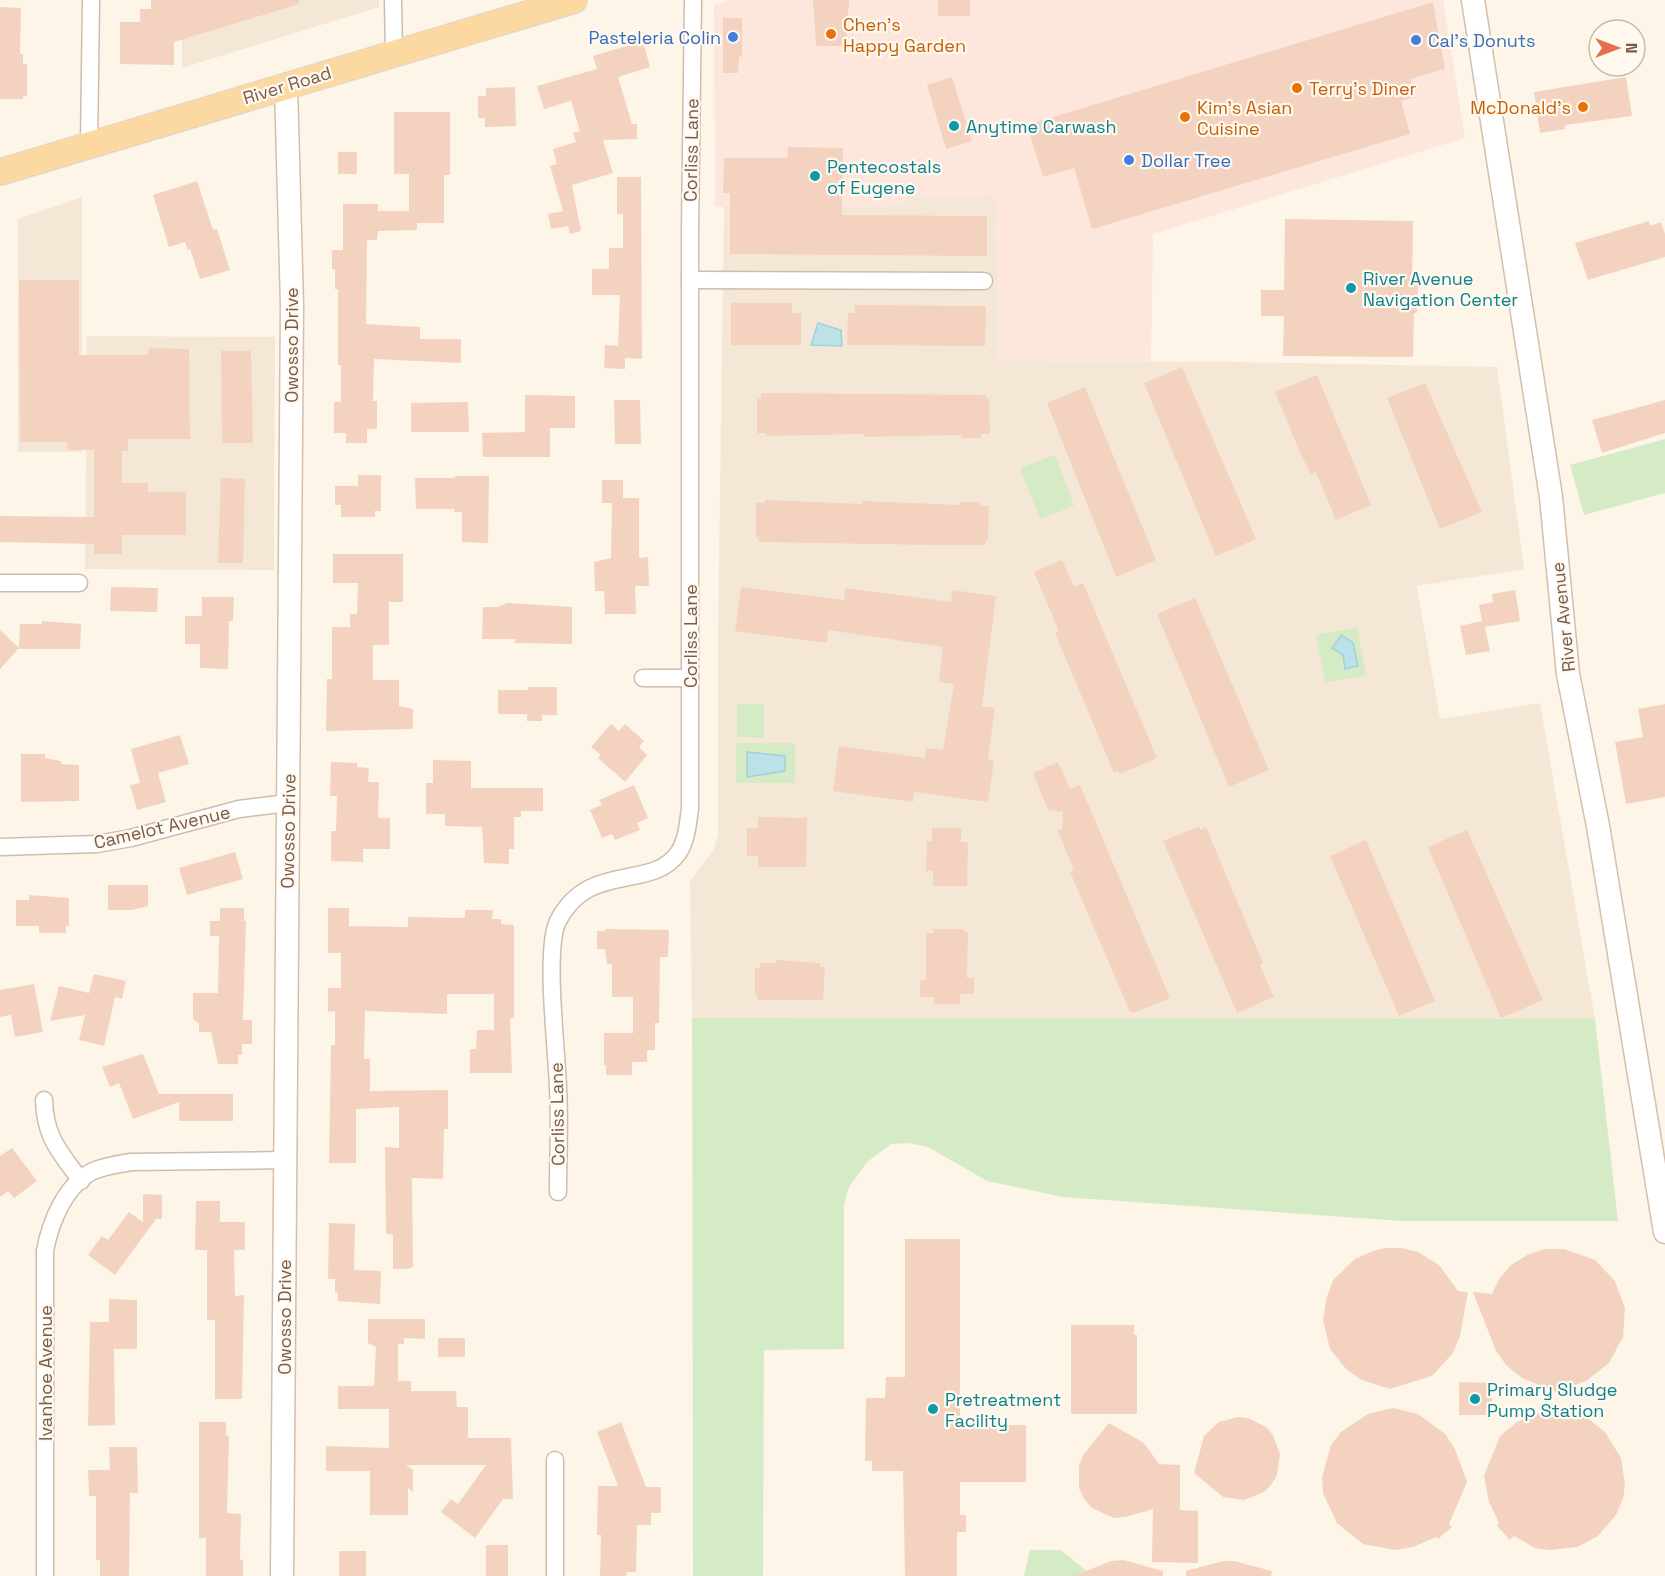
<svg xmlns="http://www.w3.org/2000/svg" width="1665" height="1576" font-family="'Space Grotesk',sans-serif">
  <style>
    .residential { fill: #f5e7d6 }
    .commercial { fill: #fde6dc }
    .green { fill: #d5ebc6 }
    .water { fill: #bce1e7; stroke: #a2d1d9; stroke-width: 1.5 }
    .building { fill: #f3d3bf }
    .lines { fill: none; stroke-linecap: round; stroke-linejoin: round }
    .street-casing { stroke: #cfbcad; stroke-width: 19 }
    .secondary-casing { stroke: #d5bead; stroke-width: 25 }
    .primary-casing { stroke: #dcd4d0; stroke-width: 28 }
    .street { stroke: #fff; stroke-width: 16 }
    .secondary { stroke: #fff; stroke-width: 22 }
    .primary { stroke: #fcd9a0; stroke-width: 26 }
    .food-dot { fill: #e8710a; stroke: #fff9ef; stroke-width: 2 }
    .shop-dot { fill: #3f7fe0; stroke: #fff9ef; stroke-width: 2 }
    .culture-dot { fill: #0f9aa8; stroke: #fff9ef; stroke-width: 2 }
    .labels { text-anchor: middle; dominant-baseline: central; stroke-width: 4.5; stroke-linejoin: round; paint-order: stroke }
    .food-label { font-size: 18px; fill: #c56008; stroke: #fff9ef; text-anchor: start }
    .shop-label { font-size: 18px; fill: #366cbe; stroke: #fff9ef; text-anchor: start }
    .street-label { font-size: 18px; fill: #785b4b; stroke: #fff9ef }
    .culture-label { font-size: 18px; fill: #0d838f; stroke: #fff9ef; text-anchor: start }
  </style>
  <rect width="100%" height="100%" fill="#fdf5e8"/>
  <g class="residential">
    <path d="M182,0H379V7L182,68Z"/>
    <path d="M996,196L998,361L1239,362L1497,367L1524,569L1417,586L1440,719L1540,703L1595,1019L692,1018L690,881L714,849L718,833V638L724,207L903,206L904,197Z"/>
    <path d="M82,197V452H18V219Z"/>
    <path d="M87,336L275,337L274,570L85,569Z"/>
  </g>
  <path class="commercial" d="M730,0H1443L1465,138L1153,234L1151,361H998L996,196L904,197V206L715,207L714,5Z"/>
  <g class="green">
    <path d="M1665,439V493L1584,515L1570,465Z"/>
    <path d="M1055,455L1074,506L1040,519L1020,468Z"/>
    <path d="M1357,627L1366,675L1325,683L1316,635Z"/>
    <path d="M737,704H764V738L737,737Z"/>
    <rect x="736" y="743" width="59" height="40"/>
    <path d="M692,1018L1595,1019L1618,1221H1402L1063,1197L987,1181L928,1147L908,1143L891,1144L867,1162L849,1187L844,1205V1349L764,1350L763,1576H693Z"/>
    <path d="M1030,1550H1061L1088,1572L1084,1576H1024Z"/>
  </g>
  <g class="water">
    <path d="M818,323L841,330L842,346L811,345Z"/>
    <path d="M1342,635L1353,643L1358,666L1345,669L1343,655L1332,648Z"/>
    <path d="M747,752L785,756V771L747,777Z"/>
  </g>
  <g class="building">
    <path d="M151,0H299V4L174,42V65L120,64V22H140V9H151Z"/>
    <path d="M813,0H849L846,46H816Z"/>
    <rect x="938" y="0" width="32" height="16"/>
    <path d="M1433,2L1445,69L1410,79L1415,97L1401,101L1410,134L1092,229L1074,168L1043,177L1027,125Z"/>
    <path d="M0,7L21,8L20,54H23V64H27V96H23V99H0Z"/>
    <path d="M723,18H742V57L739,56L738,73H723Z"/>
    <path d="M643,41L650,67L618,77L632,124H637V139L603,140L613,173L572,185L581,231L570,234L568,226L551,229L548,214L563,211L550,166L557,164L553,149L576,142L573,133L580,131L571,101L544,109L537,86L597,69L593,56Z"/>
    <path d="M952,77L972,141L946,149L927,85Z"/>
    <path d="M1626,77L1632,116L1565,125V129L1540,133L1534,92Z"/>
    <path d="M515,87L516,126L485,127V118H478V96H486V88Z"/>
    <path d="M394,112H450V175H444V223H417V230L378,231L377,240H367L366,324L420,327V339H461V363L374,359L373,401H377V429H367V443H346V433H334V402H341V365H338V289H335V269H332V250H343V204H378V211H409V174H394Z"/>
    <path d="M788,147L843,148L842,215L987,216V256L730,254V193H723L724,158H787Z"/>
    <rect x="338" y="152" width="19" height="22"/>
    <path d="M617,177H641L642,359L625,358V369L604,368L605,345L618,346L620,295H592V269H609V248H623V214H617Z"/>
    <path d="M197,181L213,230L217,229L230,270L200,279L190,249L188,250L185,242L169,247L153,195Z"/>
    <path d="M1285,219L1413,221L1412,285H1418L1417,313H1414L1413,357L1283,356L1284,316H1261V290H1284Z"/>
    <path d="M1649,221L1650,226L1661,222L1665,234V257L1588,280L1575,243Z"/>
    <path d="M19,280H79V355H148L149,348L189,349L190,439H128V451H122V483H148V492H186V535H122V554H94V544L0,542V516L94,517V450H67V442H20Z"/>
    <path d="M731,303H792V313H801V345H731Z"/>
    <path d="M855,305L986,306L985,346L847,345L848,313H855Z"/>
    <path d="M221,351H251L253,443H222Z"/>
    <path d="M1182,367L1256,539L1216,556L1144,383Z"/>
    <path d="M1317,375L1371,505L1336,520L1316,472L1311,474L1301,455L1275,392Z"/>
    <path d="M1425,383L1482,512L1440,529L1387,398Z"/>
    <path d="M1085,387L1156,560L1116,577L1047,403Z"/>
    <path d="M761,393L986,395V399H989L990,434H981V438H961V435L864,437V434L766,436V433H757V399H761Z"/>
    <path d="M525,395L575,396V428H550V457H483L482,433L525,432Z"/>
    <path d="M614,400H640L641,444H615Z"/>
    <path d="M1665,400V433L1602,453L1592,420Z"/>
    <path d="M468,402L469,432H411V403Z"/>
    <path d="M358,475H381V511H375V517H341V505H335V486H358Z"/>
    <path d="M455,476H489L488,543L462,542V512H454V509H416L415,478H455Z"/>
    <path d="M221,478L245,479L243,563H218Z"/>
    <path d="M602,480H623V498H639V558L648,557L649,586H635L636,614H605L604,591H595L594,562L611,558L612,503H602Z"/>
    <path d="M765,500L863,504V501L960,505V502H980V506H989L988,541H985V545H933L759,542V538H756V503H765Z"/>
    <path d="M333,554H403V602H389V645H373V680H399V706L413,709V729L326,731L327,679H332V627H350V614H357L358,583H333Z"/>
    <path d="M1062,560L1074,587L1083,583L1157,758L1120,774L1118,771L1114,773L1055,633L1059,631L1034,572Z"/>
    <path d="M111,587L158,588L157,612L110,611Z"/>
    <path d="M741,587L844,600L845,588L951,602L952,590L996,596L982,706L995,708L988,760L994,761L988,802L914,792L913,802L833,791L839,746L925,758L926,748L943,750L954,684L939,682L943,647L828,630L827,643L735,631Z"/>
    <path d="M1515,590L1520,621L1485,627L1490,651L1466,655L1460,626L1482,621L1479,605L1493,602L1492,594Z"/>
    <path d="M202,597H234L233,621H229L228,669L200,668V644H185V616H202Z"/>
    <path d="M1195,598L1269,770L1229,787L1157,614Z"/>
    <path d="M507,603L572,607V644L515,643V639H482L483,607H498Z"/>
    <path d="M42,621L81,624L80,649H19L20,624H42Z"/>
    <path d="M0,630L19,648L0,669Z"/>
    <path d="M528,687H557V715H542V721H527V714H498V690H528Z"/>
    <path d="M1665,704V797L1626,804L1615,742L1643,737L1638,709Z"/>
    <path d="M611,724L619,731L625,724L644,741L639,747L647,755L625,782L598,758L601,755L591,747Z"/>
    <path d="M180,735L189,764L158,773L166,802L137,810L130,785L140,783L131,749Z"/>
    <path d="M21,754H45V758L61,761V764L79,765V801L21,802Z"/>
    <path d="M433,760L471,761V788H543V811H521V817H514V849H509V864L484,863L482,827L445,826V814H426V783H433Z"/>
    <path d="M331,762L357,763V767L369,768L368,782H379L378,818H390V849H363V862L331,861V831H336L337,796H330Z"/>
    <path d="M1058,762L1070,789L1080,785L1170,998L1134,1013L1130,1012L1070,872L1074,870L1057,829H1062L1063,812L1048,810L1033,773Z"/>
    <path d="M634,785L648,818L637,823L640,830L615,840L612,834L602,838L590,810L602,805L599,800Z"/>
    <path d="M758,817L807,818L806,867H758V856H747V828H758Z"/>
    <path d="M1199,826L1200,830L1206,827L1263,963L1260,965L1274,997L1237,1013L1163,841Z"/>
    <path d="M932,828H961V842H968L967,886H933V871H926L927,841H932Z"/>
    <path d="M1467,830L1543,1000L1501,1018L1428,847Z"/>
    <path d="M1366,840L1435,1001L1399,1016L1330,856Z"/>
    <path d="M235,852L243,879L187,895L179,868Z"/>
    <path d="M108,885H148V906L132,910H108Z"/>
    <path d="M29,895L69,898V926H66V933H39V926H16V900H29Z"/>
    <path d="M220,908H244V921H246L243,1020H252V1044H242V1055H238V1064H218L211,1032H199V1024L193,1019V993H218L219,936H210V921H220Z"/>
    <path d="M328,908H349V926L408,927V917L465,918V910H493L492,919H501V924L514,925V1018H510L512,1073H470V1049H476L477,1030H494V994H447V1014L365,1011L364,1059H370V1091L448,1090V1129H444L443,1179L412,1178L413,1267L408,1269H393V1234H386L385,1147L399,1148V1107L356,1109V1163H329L331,1045H335V1011L328,1012V988H341V953H328Z"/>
    <path d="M605,929L669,930L668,957H660L659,1023H655V1050H647V1062H632V1075H606V1065H604V1033H633V997H612V964H607L605,949H597V931H605Z"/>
    <path d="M934,929H964V932H968L967,978H974V994H960V1004H934V997H920V980H926V933H934Z"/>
    <path d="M776,960L820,963V967H825L823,1000H758V995H755V968H760V963H776Z"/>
    <path d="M94,974L126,981L122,999L115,997L104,1046L79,1040L85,1015L50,1021L59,986L89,993Z"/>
    <path d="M34,984L43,1032L15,1037L11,1015L0,1017V990Z"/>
    <path d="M143,1054L159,1094H233V1121H179V1102L133,1119L119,1083L110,1087L102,1067Z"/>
    <path d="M12,1148L37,1181L14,1198L8,1191L0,1197V1156Z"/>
    <path d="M143,1194L162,1195V1219H156L115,1275L88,1255L102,1236L108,1240L129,1212L143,1222Z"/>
    <path d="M196,1201H220V1222H245V1250H234L235,1296L244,1295L242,1399H215V1320H207V1250H195Z"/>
    <path d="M329,1223L355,1224L354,1270L381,1271L380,1304L338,1301V1293L335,1292V1279H328Z"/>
    <path d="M905,1239H960V1425H1026V1482H960V1515H966V1532H957V1576H905L903,1471H872V1461H865L866,1398H885L886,1377H905Z"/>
    <path d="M1385,1248H1402L1418,1252L1439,1265L1458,1291L1468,1292L1460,1336L1453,1353L1432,1376L1390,1389L1362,1380L1347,1370L1330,1349L1323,1320L1326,1300L1333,1280L1355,1259L1373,1251Z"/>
    <path d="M1545,1249H1564L1595,1260L1615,1281L1625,1308L1623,1337L1609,1363L1586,1381L1556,1392L1522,1378L1507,1366L1496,1351L1473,1292L1492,1294L1499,1279L1511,1265L1527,1255Z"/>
    <path d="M109,1299L137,1300V1349H114L115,1425L88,1426L90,1322H109Z"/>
    <path d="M368,1319H425V1339L404,1338V1344H398V1381H411V1391H456L457,1407H468V1438H511L513,1499H503L475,1538L441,1512L451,1499L458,1504L486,1465H406L413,1470V1492L408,1488V1515H370V1471H326V1446L389,1448V1409H338V1386H374L376,1347L368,1343Z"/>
    <path d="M1071,1325H1134V1335H1137V1414H1071Z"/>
    <rect x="438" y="1338" width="27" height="19"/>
    <path d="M1459,1382L1492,1383V1415H1459Z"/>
    <path d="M1393,1408L1418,1414L1445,1434L1455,1449L1467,1482L1449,1524L1452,1527L1438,1539L1436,1537L1413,1547L1395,1550L1363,1544L1337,1523L1323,1493L1322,1477L1331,1445L1341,1432L1368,1414Z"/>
    <path d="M1562,1409L1586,1417L1605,1432L1621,1458L1625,1485L1623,1499L1616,1515L1598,1536L1577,1547L1550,1550L1535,1548L1514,1536L1510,1540L1497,1526L1499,1523L1489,1502L1484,1476L1500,1436L1517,1422L1536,1414Z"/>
    <path d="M1238,1417L1248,1418L1266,1427L1273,1435L1280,1454L1277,1475L1271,1485L1264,1492L1244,1500L1223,1497L1194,1473L1204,1436L1219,1422Z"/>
    <path d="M199,1422H226V1435L229,1436L227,1513L241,1514L240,1560H243V1576H206V1538H199Z"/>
    <path d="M621,1422L646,1487H661V1513H651V1525H637L636,1572H627L626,1576H600L601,1535H597L598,1486H618L597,1432Z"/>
    <path d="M1109,1423L1144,1443L1159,1464L1180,1465V1510L1198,1511V1563L1152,1562L1153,1509L1126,1517L1114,1518L1092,1508L1084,1499L1079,1488V1465L1084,1454Z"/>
    <path d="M109,1447H137L138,1493H130L129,1576H100V1560H96V1496H89L88,1470H110Z"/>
    <rect x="486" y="1545" width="22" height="31"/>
    <rect x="339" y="1551" width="27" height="25"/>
    <path d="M1124,1560L1163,1571V1576H1074L1111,1561Z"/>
    <path d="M1223,1561H1234L1272,1571L1271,1576H1186V1571Z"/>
  </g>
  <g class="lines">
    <defs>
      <g id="street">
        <path d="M393,0L394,54"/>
        <path d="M89,145L91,0"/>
        <path d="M690,280L984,281"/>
        <path d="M0,583H79"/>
        <path d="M643,678H690"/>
        <path d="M0,847L97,844L131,838L239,809L288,803"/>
        <path d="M44,1100C45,1138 60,1152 81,1181"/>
        <path d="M558,1192C558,1157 560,1122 558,1088C557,1051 544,949 558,921C589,860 652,892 679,852C687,839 688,823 690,808V230L693,0"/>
        <path d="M45,1576V1251C50,1223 65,1185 93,1171C105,1166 118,1164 131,1162L285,1160"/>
        <path d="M555,1576V1460"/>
      </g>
      <g id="secondary">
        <path d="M1473,0L1551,497L1568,674L1598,826L1665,1232"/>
        <path d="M282,1576L292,306L286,85"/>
      </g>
      <path id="primary" d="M0,172L574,0"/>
    </defs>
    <use href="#street" class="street-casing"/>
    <use href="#secondary" class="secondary-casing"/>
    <use href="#primary" class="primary-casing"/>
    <use href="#street" class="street"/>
    <use href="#secondary" class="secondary"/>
    <use href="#primary" class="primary"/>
  </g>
  <g class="food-dot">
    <circle cx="831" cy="34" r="6"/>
    <circle cx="1297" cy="88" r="6"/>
    <circle cx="1583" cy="107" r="6"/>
    <circle cx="1185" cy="117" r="6"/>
  </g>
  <g class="shop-dot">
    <circle cx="733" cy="37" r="6"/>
    <circle cx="1416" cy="40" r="6"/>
    <circle cx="1129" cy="160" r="6"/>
  </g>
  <g class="culture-dot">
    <circle cx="954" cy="126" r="6"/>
    <circle cx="815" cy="176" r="6"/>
    <circle cx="1351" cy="288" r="6"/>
    <circle cx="1475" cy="1399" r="6"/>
    <circle cx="933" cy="1409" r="6"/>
  </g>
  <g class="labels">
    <g class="food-label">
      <text x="843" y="24">Chen’s<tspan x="843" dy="21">Happy Garden</tspan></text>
      <text x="1309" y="88">Terry's Diner</text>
      <text x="1197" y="107">Kim's Asian<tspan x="1197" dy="21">Cuisine</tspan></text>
      <text x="1571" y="107" text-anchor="end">McDonald's</text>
    </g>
    <g class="shop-label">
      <text x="721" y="37" text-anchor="end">Pasteleria Colin</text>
      <text x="1428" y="40">Cal's Donuts</text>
      <text x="1141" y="160">Dollar Tree</text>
    </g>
    <g class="street-label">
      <text transform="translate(287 85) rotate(-17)">River Road</text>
      <text transform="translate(691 150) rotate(-89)">Corliss Lane</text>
      <text transform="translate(291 345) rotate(-90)">Owosso Drive</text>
      <text transform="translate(1563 617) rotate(-96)">River Avenue</text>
      <text transform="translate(690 636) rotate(-90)">Corliss Lane</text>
      <text transform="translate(162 827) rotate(-13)">Camelot Avenue</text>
      <text transform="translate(288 831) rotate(-89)">Owosso Drive</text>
      <text transform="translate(557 1114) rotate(-91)">Corliss Lane</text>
      <text transform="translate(284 1317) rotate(-90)">Owosso Drive</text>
      <text transform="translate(45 1373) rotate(-90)">Ivanhoe Avenue</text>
    </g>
    <g class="culture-label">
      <text x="966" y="126">Anytime Carwash</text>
      <text x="827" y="166">Pentecostals<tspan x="827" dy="21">of Eugene</tspan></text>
      <text x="1363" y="278">River Avenue<tspan x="1363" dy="21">Navigation Center</tspan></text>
      <text x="1487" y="1389">Primary Sludge<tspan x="1487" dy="21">Pump Station</tspan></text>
      <text x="945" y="1399">Pretreatment<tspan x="945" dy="21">Facility</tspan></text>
    </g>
  </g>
  <g transform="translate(1617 48) rotate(90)"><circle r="28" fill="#fff9ef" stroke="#c9baad" stroke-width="1.5"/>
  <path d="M0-4.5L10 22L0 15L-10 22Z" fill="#e86e4c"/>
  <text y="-9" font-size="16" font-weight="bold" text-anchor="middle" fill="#785b4b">N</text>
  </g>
</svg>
